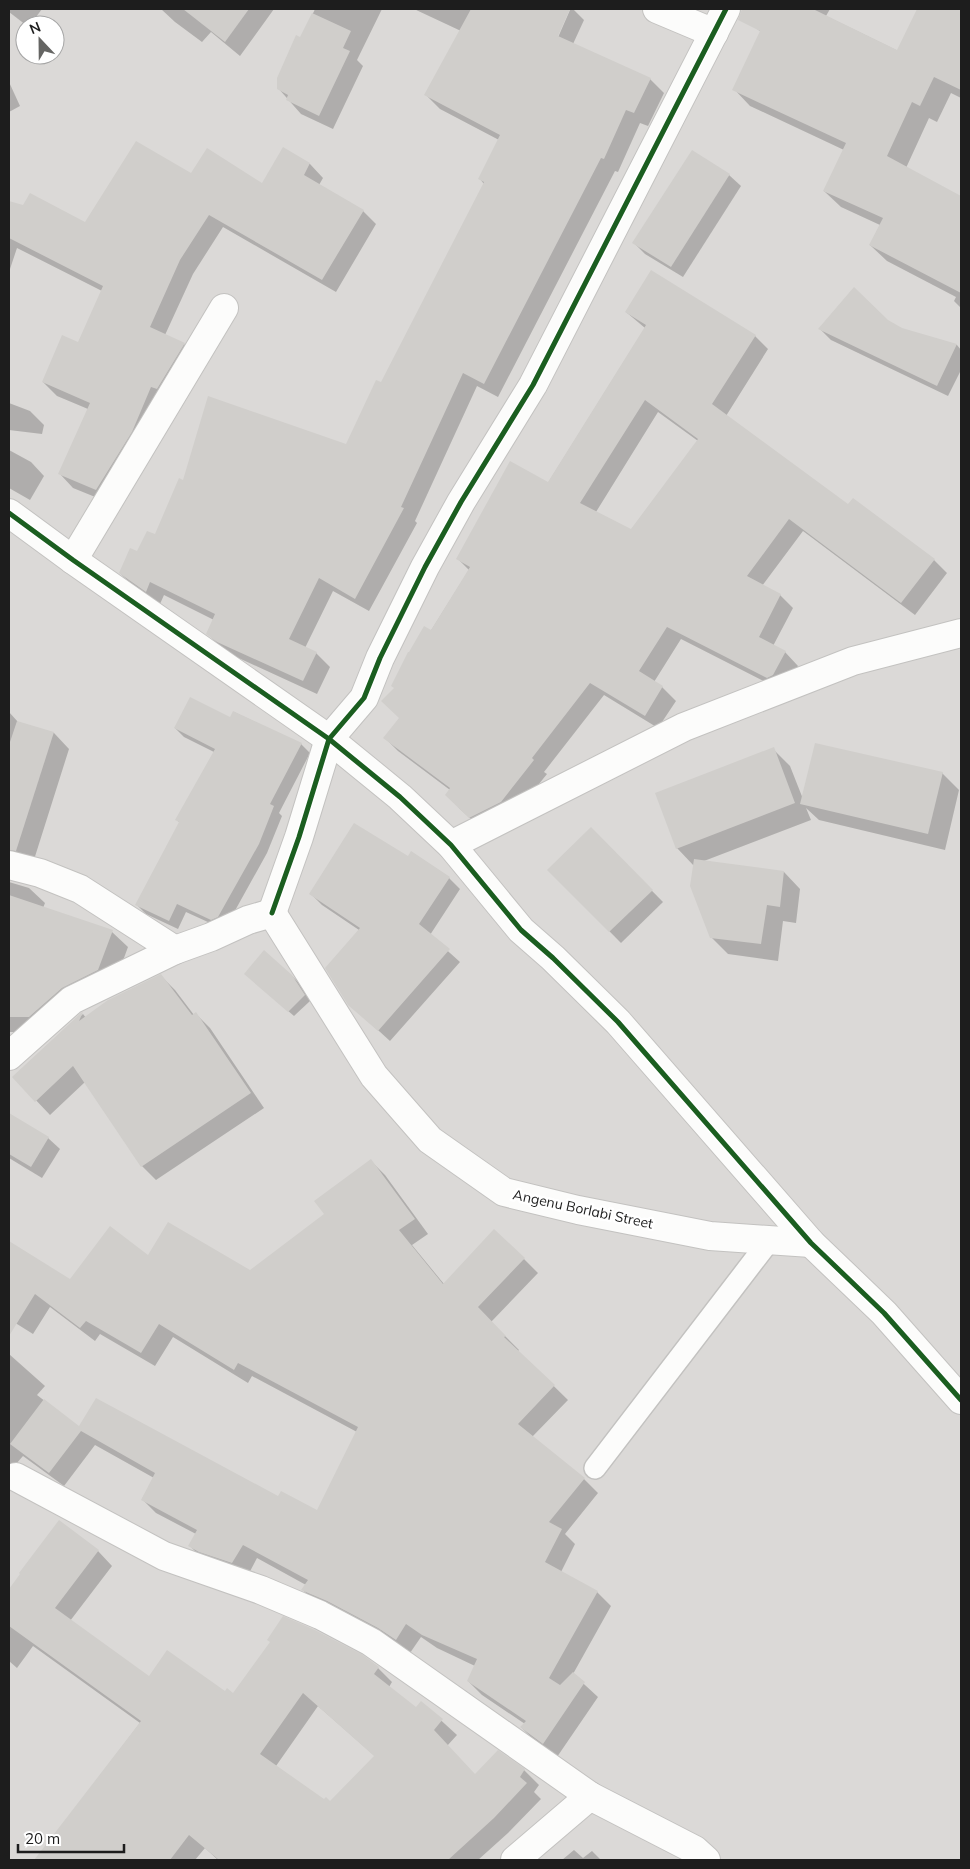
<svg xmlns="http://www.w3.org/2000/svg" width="970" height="1869" font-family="Mulish,sans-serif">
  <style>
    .residential { fill: #dbd9d7; fill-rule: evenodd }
    .shadow { fill: #0003; fill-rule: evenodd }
    .building { fill: #d0cecb; fill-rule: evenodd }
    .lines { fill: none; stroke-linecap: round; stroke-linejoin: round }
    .service-casing { stroke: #c3c2c0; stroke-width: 24 }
    .minor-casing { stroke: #c3c2c0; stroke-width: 30 }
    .service { stroke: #fcfcfb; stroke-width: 21 }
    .minor { stroke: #fcfcfb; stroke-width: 28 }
    .cycleway-casing { stroke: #fff; stroke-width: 8 }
    .cycleway { stroke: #1b5e20; stroke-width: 5 }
    .labels { text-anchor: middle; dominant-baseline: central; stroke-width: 5; stroke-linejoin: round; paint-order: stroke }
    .street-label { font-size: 14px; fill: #1d1d1d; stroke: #fff }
  </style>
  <rect width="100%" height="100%" fill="#eceae6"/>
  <path class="residential" d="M9,9H961V1860H9ZM25,25H55V55H25Z"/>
  <g class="shadow">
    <path d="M9,9H42L30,25H26L9,12Z"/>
    <path d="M161,9H274L240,56L211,32L202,42L175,22Z"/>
    <path d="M315,9H382L357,60L363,66L333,129L301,114L278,88Z"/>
    <path d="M414,9H573L584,20L573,44L650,79L664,93L648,126L640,123L618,172L615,171L498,397L477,386L415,521L417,523L369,611L333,591L305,648L316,653L330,667L317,694L232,655L221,647L207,633L214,620L164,595L160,604L134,587L120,573L138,552L156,536L184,481L347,446L381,384L484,184L480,179L499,140L440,109L426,95L461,31ZM568,10H570L556,42L554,41Z"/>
    <path d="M765,9H830L826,16L898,51L919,9H961V98L951,93L937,122L929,118L906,168L961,197V308L954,301L956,297L887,261L870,245L880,225L841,207L824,191L844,150L750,106L734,89L761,32L756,28Z"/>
    <path d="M9,82L20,106L9,112Z"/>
    <path d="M283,149L310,164L323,178L319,185L363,211L376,224L336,292L223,227L193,274L165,335L184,344L197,358L110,503L73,488L60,474L88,409L57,396L43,382L78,344L102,291L17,248L9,272V202L86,223L191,175L263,184Z"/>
    <path d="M729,175L741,186L683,277L645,254L634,243Z"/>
    <path d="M626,312L755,336L768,349L726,416L848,506L934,560L947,573L915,615L803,531L762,586L780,595L793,608L773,646L785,652L798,666L786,688L781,690L681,639L654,682L662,687L676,701L658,728L604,695L544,772L547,774L514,815L483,830L459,808L450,790L398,751L385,738L400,718L395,688L469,570L458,559L548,483L645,328ZM658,412L698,441L631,530L596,512Z"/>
    <path d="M887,321L901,329L957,345L961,350V370L948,396L831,340L820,329Z"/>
    <path d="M9,403L30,411L44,425L42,434L9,430V431Z"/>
    <path d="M9,450L31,462L44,476L30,500L9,488Z"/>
    <path d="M9,712L18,722L54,733L69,749L32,866L9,877V882L29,888L45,903L43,908L112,932L128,947L114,985L45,1032H9Z"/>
    <path d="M234,712L301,744L310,753L279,813L282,816L267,853L227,925L221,928L186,912L178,929L146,914L137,905L180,823L177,820L214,752L184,737L175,728L231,719Z"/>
    <path d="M773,749L790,766L803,799L942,773L959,790L945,850L819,820L806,808L811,820L704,861L784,872L800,889L796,923L783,921L778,961L728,954L711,937L694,866L677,848Z"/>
    <path d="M591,829L663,902L621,943L549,870Z"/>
    <path d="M409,857L449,878L460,889L430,935L460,962L390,1041L357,1011L359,930L322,905L311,894Z"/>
    <path d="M161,976L175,990L194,1015L196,1014L210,1028L264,1108L156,1180L142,1166L85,1082L50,1115L14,1077L83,1014L86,1018Z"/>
    <path d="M292,976L298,982L310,1001L294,1016L251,979Z"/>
    <path d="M13,1117L48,1138L60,1149L42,1178L9,1158V1125Z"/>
    <path d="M371,1161L385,1175L428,1234L412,1245L444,1284L524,1259L538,1273L491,1322L519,1350L518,1351L568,1400L532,1437L584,1479L598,1493L565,1534L575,1544L561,1572L597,1592L611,1606L573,1674L598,1697L557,1757L535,1741L521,1727L525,1724L482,1695L468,1681L475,1666L437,1648L421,1637L410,1653L317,1604L303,1590L306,1585L257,1558L247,1577L204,1560L190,1546L196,1534L156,1513L142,1499L154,1478L95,1445L64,1486L23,1456L9,1472V1354L45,1386L37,1395L80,1428L318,1512L357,1432L252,1376L248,1383L173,1337L155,1366L100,1334L95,1341L50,1307L33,1334L9,1319V1243L70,1281L148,1257L250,1272L326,1214Z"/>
    <path d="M98,1551L112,1566L70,1621L149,1677L234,1695L378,1668L392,1682L389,1687L416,1709L422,1703L457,1735L447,1746L475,1776L498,1752L524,1770L539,1785L534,1792L541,1799L508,1833L478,1860H218L205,1848L195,1860H36L140,1723L33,1646L17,1668L9,1661V1591L22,1574ZM318,1706L375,1756L330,1803L325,1801L276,1766Z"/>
    <path d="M574,1850L583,1858L592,1851L601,1860H562Z"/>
  </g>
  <g class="building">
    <path d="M183,9H249L225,42Z"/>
    <path d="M471,9H570L558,36L651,78L634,113L626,110L604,159L601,158L484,384L463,373L401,507L404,508L355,599L319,578L289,639L317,652L303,681L217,642L206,634L215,614L150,582L146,592L119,573L130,548L137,551L147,531L155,534L179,478L183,480L208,396L346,444L376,380L381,382L484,182L478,179L500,135L424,95Z"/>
    <path d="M742,9H813L897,50L917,9H961V90L934,77L920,106L912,102L887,156L961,196V293L869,245L883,218L823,191L846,143L732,90L760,31L738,20Z"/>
    <path d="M312,13L351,31L343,48L350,51L319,116L286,100L288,95L277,89V78L296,35L300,37Z"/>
    <path d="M136,141L191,173L207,148L262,183L283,147L310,163L304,175L364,210L322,280L209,215L180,260L150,327L185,343L157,389L151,387L132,432L96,490L58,474L90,403L42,382L62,335L78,342L103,286L9,238V201L23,205L30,193L85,222Z"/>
    <path d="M692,150L730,174L671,267L632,243Z"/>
    <path d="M651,270L756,335L712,404L848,504L853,498L935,559L901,603L789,519L747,576L781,594L759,637L786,651L773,675L767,678L667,627L639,671L663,686L645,716L590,683L532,758L534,760L501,802L469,818L445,795L450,788L383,738L399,718L381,701L394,688L391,686L408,652H409L424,626L431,630L470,567L456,559L510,461L548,482L646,325L625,312ZM645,400L698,439L631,529L580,503Z"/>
    <path d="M854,287L888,320L902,328L957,344L937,386L818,329Z"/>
    <path d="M190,697L230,717L233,711L302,743L270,804L274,806L259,844L218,917L211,920L177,904L169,921L135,905L179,822L175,820L215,749L174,728Z"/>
    <path d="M17,721L54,732L16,851L9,850V745Z"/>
    <path d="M815,743L943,772L928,834L800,804Z"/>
    <path d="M774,747L795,803L676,849L655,793Z"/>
    <path d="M354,823L408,856L411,851L450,877L419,924L450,949L378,1031L348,1005L325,968L360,928L309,894Z"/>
    <path d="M591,827L653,890L609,932L547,870Z"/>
    <path d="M694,859L784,871L780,907L767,905L761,944L710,938L690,886Z"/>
    <path d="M9,895L113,930L98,970L62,988L29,1017H9Z"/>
    <path d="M264,950L292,975L305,995L288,1012L244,974Z"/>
    <path d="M161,974L192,1015L196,1012L251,1093L141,1167L73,1066L35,1102L12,1077L81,1013L83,1012L79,1021L108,1000Z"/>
    <path d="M9,1113L49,1137L31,1167L9,1154Z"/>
    <path d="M371,1159L415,1219L399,1230L443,1284L494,1229L525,1258L478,1307L506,1336L504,1337L555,1385L518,1424L585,1478L549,1522L562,1529L545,1562L598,1591L549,1678L560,1685L573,1672L585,1682L543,1744L520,1727L526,1721L467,1681L477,1659L422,1635L406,1624L396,1640L378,1628L327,1601L301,1590L308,1580L243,1545L232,1563L199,1552L188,1546L197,1530L141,1500L155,1473L81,1431L49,1473L10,1444L44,1399L79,1426L96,1398L278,1496L281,1491L317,1510L358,1427L238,1363L234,1370L159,1324L141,1353L86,1321L80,1328L35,1294L9,1336V1241L70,1279L110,1226L148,1255L168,1222L250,1270L324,1214L314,1201Z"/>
    <path d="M59,1520L99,1550L55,1608L149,1676L167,1650L225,1691L227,1688L233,1693L270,1642L267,1640L283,1616L313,1629L363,1655L379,1667L374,1674L416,1707L421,1701L443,1719L434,1730L475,1774L498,1750L525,1769L520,1777L527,1783L494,1818L448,1860H219L189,1835L170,1860H34L141,1721L9,1626V1589L20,1574L19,1573ZM303,1693L374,1756L330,1801L326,1797L324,1799L260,1754Z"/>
  </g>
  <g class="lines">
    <defs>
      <path id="service" d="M595,1468L769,1241"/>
      <g id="minor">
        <path d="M657,9L714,33"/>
        <path d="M9,513L73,560L329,739L400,797L451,845L521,930L553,958L618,1022L811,1243L884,1313L961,1400"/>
        <path d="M73,560L224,308"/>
        <path d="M451,845L684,727L853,661L961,633"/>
        <path d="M9,865L40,873L80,889L175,950"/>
        <path d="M272,913L299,837L329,739L364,698L380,658L425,567L461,502L533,385L726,9"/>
        <path d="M272,913L374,1076L430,1140L504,1192L578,1210L710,1236L811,1243"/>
        <path d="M9,1056L72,1000L175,950L211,937L248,920L272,913"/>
        <path d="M16,1477L164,1556L261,1590L320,1615L371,1642L590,1796L695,1850L706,1860"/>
        <path d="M515,1860L590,1796"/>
      </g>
    </defs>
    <use href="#service" class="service-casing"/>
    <use href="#minor" class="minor-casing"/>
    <use href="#service" class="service"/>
    <use href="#minor" class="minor"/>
    <defs>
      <g id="cycleway">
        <path d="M9,513L73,560L329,739L400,797L451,845L521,930L553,958L618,1022L811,1243L884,1313L961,1400"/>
        <path d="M272,913L299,837L329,739L364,698L380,658L425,567L461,502L533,385L726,9"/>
      </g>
    </defs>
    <use href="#cycleway" class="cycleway-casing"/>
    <use href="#cycleway" class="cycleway"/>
  </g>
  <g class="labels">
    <g class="street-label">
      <text transform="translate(583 1209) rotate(12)">Angenu Borlabi Street</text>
    </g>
  </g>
  <rect width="970" height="1869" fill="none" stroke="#1d1d1d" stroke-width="20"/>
  <g transform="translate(40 40) rotate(338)"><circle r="24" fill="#ffffff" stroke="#a5a5a5"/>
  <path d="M0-4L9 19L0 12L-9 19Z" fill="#656563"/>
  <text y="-8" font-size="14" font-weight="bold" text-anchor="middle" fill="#1d1d1d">N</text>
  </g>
  <path d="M18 1844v8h106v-8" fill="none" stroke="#1d1d1d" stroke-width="2.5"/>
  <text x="25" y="1844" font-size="15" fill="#1d1d1d" stroke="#ffffff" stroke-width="4" paint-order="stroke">20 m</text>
</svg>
